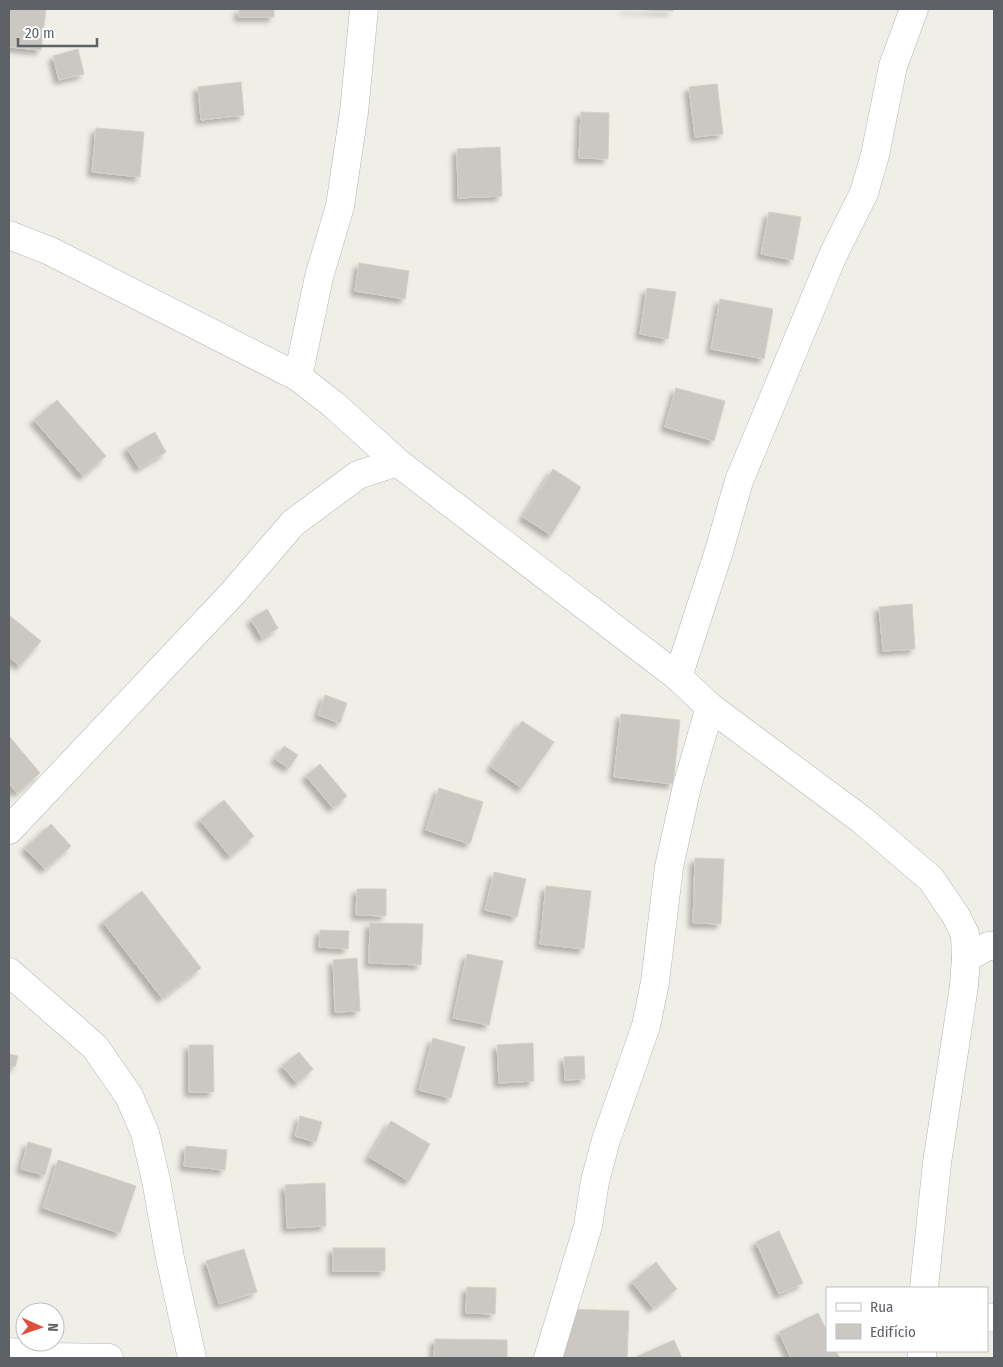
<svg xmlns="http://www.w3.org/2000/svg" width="1003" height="1367" font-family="'Fira Sans Condensed',sans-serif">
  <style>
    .building { fill: #cbc8c4; stroke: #d4d0c5; filter: url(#shadow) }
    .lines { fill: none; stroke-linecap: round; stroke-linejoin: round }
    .minor-casing { stroke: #b4b6ba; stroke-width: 29 }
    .tertiary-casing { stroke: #b4b6ba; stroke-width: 29 }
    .minor { stroke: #fff; stroke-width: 28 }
    .tertiary { stroke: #fff; stroke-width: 28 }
  </style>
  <defs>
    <filter id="shadow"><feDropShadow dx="-4.5" dy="4.5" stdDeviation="2.5" flood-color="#0004"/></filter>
  </defs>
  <rect width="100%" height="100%" fill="#efeee7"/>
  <g class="building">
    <path d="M9,9H46L41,50L9,47Z"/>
    <rect x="239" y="9" width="35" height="8"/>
    <path d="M625,9H673V11Z"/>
    <path d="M78,49L84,74L59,80L53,56Z"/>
    <path d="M241,82L244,115L201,120L198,87Z"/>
    <path d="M717,84L723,134L695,137L689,87Z"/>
    <path d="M581,112L609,113L608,159L579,158Z"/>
    <path d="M96,128L144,132L140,177L92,172Z"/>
    <path d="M500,147L502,196L458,198L457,149Z"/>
    <path d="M769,212L801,217L793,260L761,254Z"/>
    <path d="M359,263L409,271L405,299L355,291Z"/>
    <path d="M647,288L676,292L668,339L640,334Z"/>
    <path d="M720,299L773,309L764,359L711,349Z"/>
    <path d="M676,388L725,401L714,441L665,427Z"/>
    <path d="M57,400L106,456L83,476L34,420Z"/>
    <path d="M155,432L166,452L139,468L127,448Z"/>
    <path d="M553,469L581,487L551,535L523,517Z"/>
    <path d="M912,604L915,649L883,651L879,607Z"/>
    <path d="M267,609L278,628L262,638L251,619Z"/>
    <path d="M9,615L41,641L20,666L9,657Z"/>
    <path d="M325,695L347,703L340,723L318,715Z"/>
    <path d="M621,714L680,720L673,784L614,777Z"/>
    <path d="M522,721L554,742L522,788L491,767Z"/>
    <path d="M9,736L40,773L17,793L9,783Z"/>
    <path d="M284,746L298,755L289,768L275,759Z"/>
    <path d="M320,764L347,796L333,808L306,776Z"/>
    <path d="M439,788L483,802L470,844L426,830Z"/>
    <path d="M224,800L254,836L230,856L200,820Z"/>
    <path d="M51,824L71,846L45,869L25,848Z"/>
    <path d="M695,858L724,859L721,924L693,923Z"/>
    <path d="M494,872L526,879L517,917L485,910Z"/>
    <path d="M546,886L591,891L584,949L540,944Z"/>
    <path d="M357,889H386V916L356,915Z"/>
    <path d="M142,891L201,968L162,998L103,922Z"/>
    <path d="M370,923L423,924L421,965L369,963Z"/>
    <path d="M320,930L349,931L348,949L319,947Z"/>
    <path d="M467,954L503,961L489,1025L453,1018Z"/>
    <path d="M357,958L360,1011L335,1012L333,960Z"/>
    <path d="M433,1038L465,1047L451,1098L419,1090Z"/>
    <path d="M533,1043L534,1081L499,1083L497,1045Z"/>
    <path d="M189,1045H213L214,1092H189Z"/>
    <path d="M299,1052L313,1069L297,1083L282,1066Z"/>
    <path d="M9,1054L18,1056L15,1067L9,1066Z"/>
    <path d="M584,1056L585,1079L565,1080L564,1057Z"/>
    <path d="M300,1116L322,1122L316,1142L295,1136Z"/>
    <path d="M391,1121L430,1144L409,1181L369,1157Z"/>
    <path d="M28,1142L52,1149L45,1175L21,1169Z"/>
    <path d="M186,1146L227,1150L225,1170L184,1166Z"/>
    <path d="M58,1160L136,1186L120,1233L43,1208Z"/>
    <path d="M325,1183L326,1226L287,1228L285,1185Z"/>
    <path d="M779,1231L803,1283L779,1294L756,1242Z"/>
    <rect x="333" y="1248" width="52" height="23"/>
    <path d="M244,1249L257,1292L219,1304L206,1261Z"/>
    <path d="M656,1262L677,1289L653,1308L632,1282Z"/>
    <path d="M467,1287L496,1288L495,1314L466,1313Z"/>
    <path d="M563,1309L629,1311L627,1358H562Z"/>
    <path d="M818,1313L827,1331V1351H836L840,1358H791L779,1332Z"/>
    <path d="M435,1339L507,1340V1358H434Z"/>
    <path d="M674,1340L682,1358H638V1356Z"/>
  </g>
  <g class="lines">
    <defs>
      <g id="minor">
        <path d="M298,377L319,277L340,206L354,112L364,9"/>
        <path d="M678,677L719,551L739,481L833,255L864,193L875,155L893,66L914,9"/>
        <path d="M9,830L232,594L293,523L358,475L397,462"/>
        <path d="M966,958L988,946H994"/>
        <path d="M9,972L95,1047L129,1096L145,1133L156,1180L170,1258L192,1358"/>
        <path d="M987,1317L994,1318"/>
        <path d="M9,1352L55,1357L109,1358"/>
        <path d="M548,1358L588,1226L595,1181L606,1140L646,1026L655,982L669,867L687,786L710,707"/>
      </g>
      <g id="tertiary">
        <path d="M9,235L50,251L298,377L334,405L397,462L678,677L710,707L862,820L931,879L956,916L965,934L966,958L964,986L937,1163L924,1288"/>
        <path d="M922,1358V1351"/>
      </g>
    </defs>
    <use href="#minor" class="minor-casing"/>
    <use href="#tertiary" class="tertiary-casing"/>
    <use href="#minor" class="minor"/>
    <use href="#tertiary" class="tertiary"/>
  </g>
  <rect width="1003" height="1367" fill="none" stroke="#5e6166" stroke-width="20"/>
  <rect x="826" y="1287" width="162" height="65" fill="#ffffff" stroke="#bfc0c2"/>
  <rect x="836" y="1303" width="25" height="8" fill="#ffffff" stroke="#bfc0c2"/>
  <text x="870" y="1312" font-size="15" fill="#5e6166">Rua</text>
  <rect x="836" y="1324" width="25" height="15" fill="#cbc8c4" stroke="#bfc0c2"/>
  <text x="870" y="1337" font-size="15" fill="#5e6166">Edifício</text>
  <g transform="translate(40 1327) rotate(92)"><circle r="24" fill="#ffffff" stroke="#bfc0c2"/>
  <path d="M0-4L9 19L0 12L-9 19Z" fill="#e04f3c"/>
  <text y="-8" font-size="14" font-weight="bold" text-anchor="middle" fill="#5e6166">N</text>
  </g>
  <path d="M18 38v8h79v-8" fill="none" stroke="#5e6166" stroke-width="2.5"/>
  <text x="25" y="38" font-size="15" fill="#5e6166" stroke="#ffffff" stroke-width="4" paint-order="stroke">20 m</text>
</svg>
